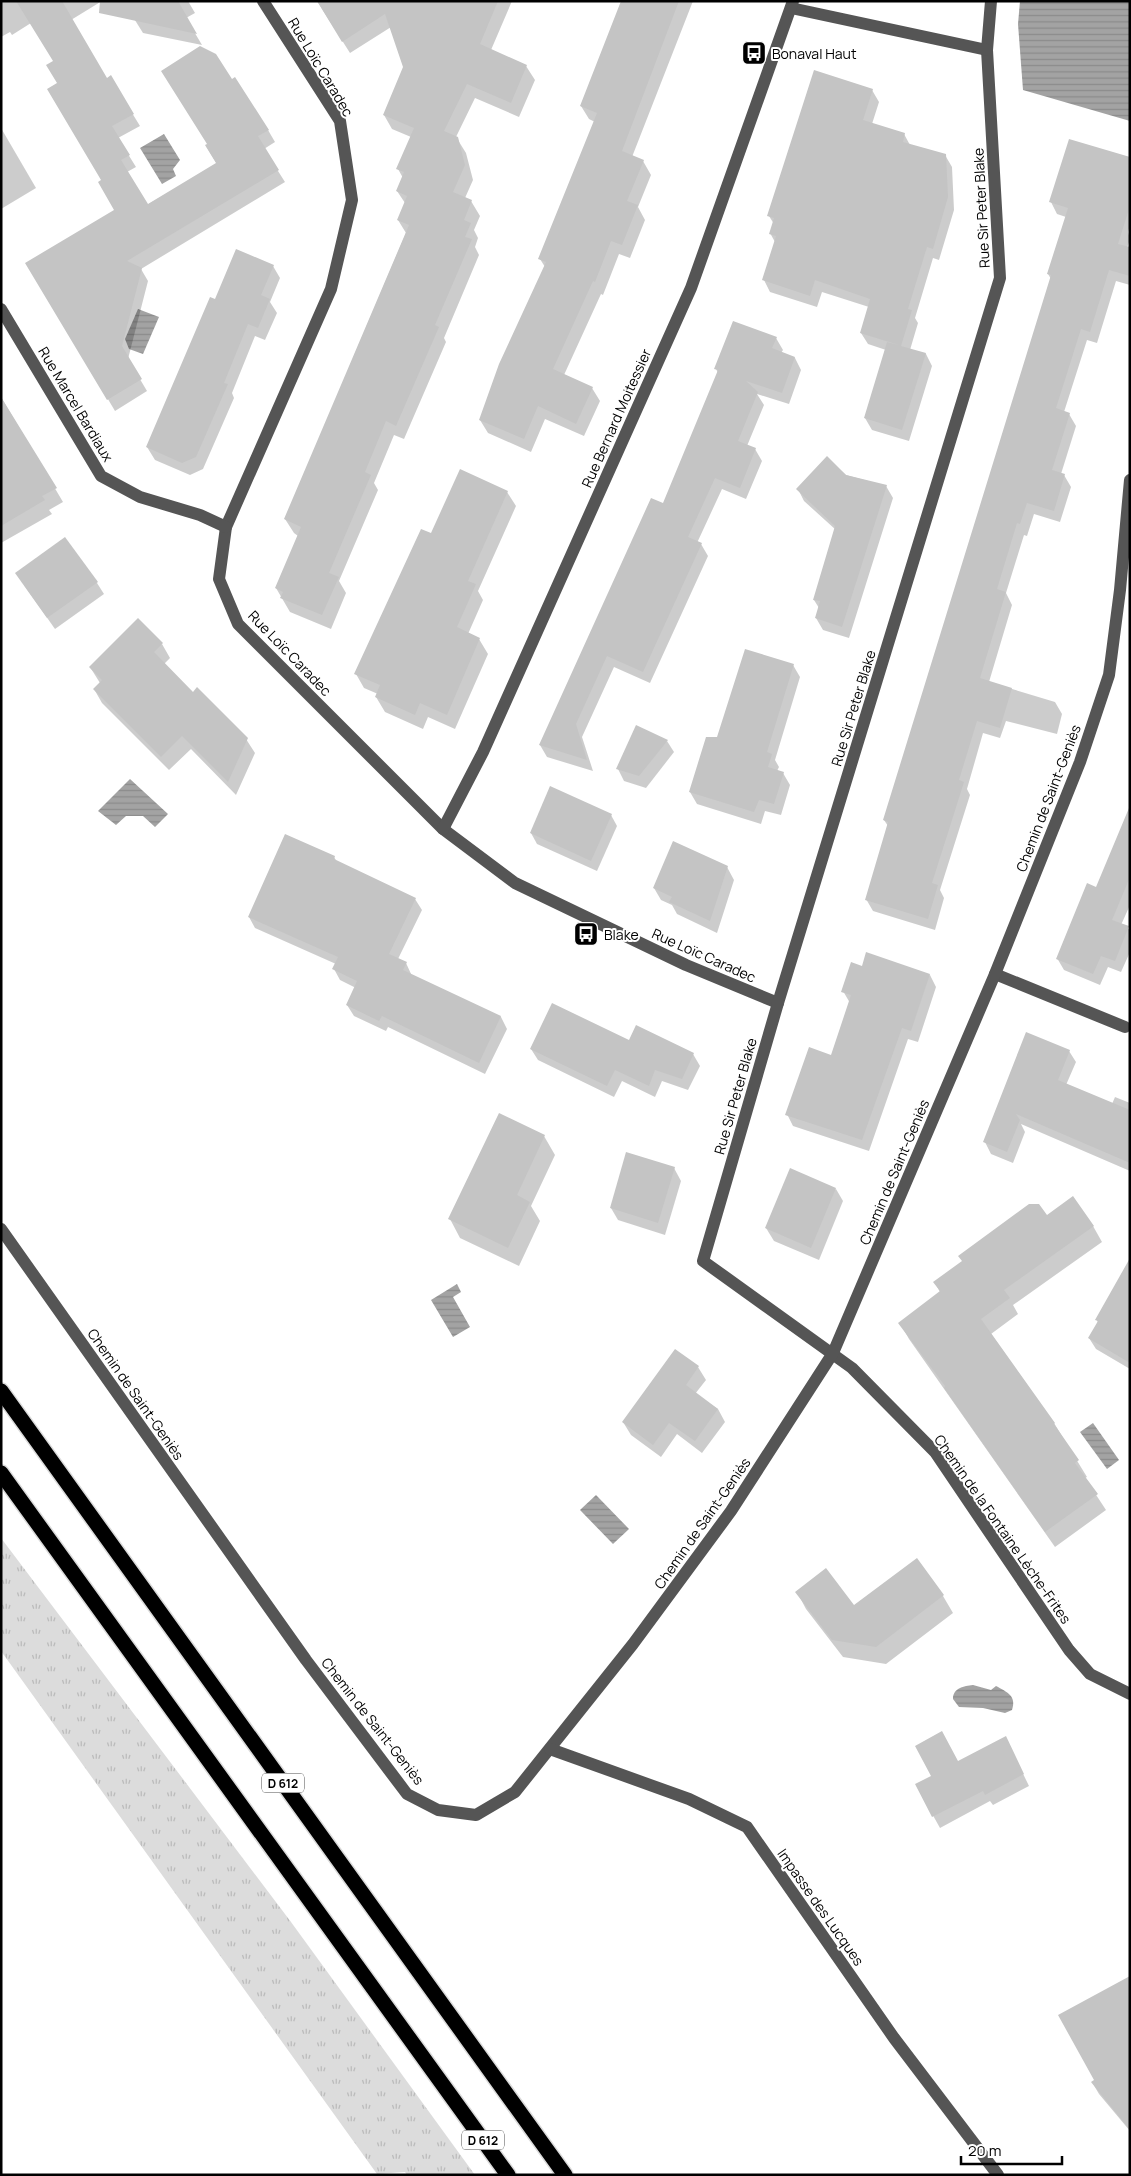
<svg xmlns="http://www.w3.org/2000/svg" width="1131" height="2176" font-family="Manrope,sans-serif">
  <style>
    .grass { fill: url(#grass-tufts) }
    .water { fill: url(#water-rules) }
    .shadow { fill: #0003 }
    .building { fill: #c4c4c4 }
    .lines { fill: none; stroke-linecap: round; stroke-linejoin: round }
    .highway-casing { stroke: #dbdbdb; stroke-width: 18 }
    .minor { stroke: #555; stroke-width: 12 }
    .highway { stroke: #000; stroke-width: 15 }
    .labels { text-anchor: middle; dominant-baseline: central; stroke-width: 4; stroke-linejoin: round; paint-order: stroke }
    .shield { fill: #fff; stroke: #4c4c4c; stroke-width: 1 }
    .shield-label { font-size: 12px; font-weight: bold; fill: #000 }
    .poi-label { font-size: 14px; fill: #000; stroke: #fff; text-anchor: start }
    .street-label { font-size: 14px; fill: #000; stroke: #fff }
  </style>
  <defs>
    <pattern id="grass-tufts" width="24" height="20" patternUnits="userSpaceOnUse" patternTransform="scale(1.25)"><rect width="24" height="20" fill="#dcdcdc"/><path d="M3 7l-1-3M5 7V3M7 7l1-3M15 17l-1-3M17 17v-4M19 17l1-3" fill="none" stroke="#bbb"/></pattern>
    <pattern id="water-rules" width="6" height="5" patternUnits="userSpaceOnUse" patternTransform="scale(1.25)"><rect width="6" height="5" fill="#a3a3a3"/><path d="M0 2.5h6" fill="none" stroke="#8b8b8b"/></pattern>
  </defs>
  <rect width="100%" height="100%" fill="#fff"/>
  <path class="grass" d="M1,1538L291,1922L475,2175H407L405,2172L377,2174L1,1651Z"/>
  <g class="water">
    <path d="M1020,1H1130V121L1023,90L1018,24Z"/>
    <path d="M164,134L180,160L173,169L176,176L162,184L140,148Z"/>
    <path d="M138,309L159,317L143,354L129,349L125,339Z"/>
    <path d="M130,779L168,814L155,827L143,816H126L116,825L98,811Z"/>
    <path d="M457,1284L461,1292L453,1297L470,1327L453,1337L431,1300Z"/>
    <path d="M1093,1423L1119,1460L1107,1469L1080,1432Z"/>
    <path d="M596,1495L629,1529L613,1544L580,1510Z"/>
    <path d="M973,1685L991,1690L996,1686C1007,1692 1017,1696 1012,1710L1005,1713L983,1708L959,1707L953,1699C953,1688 964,1686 973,1685Z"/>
  </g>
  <g class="shadow">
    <path d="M1,1H102L71,20L106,79L110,77L140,126L118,138L136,167L127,172L147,205L217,164L206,146L268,130L275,142L264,149L285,182L141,269L148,281L128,359L147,391L115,411L27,263L116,211L58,83L54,61L31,23L12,35L10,32L1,37Z"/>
    <path d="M123,1H188L195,13L186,18L202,45L143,33Z"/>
    <path d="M317,1H512L491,50L526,66L535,80L519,117L475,98L456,137L466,153L473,180L465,198L471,201L480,216L474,230L478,238L475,247L479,255L444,338L446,342L404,439L394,435L374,483L378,490L339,581L346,593L331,629L290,612L276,588L298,536L294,533L285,519L406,233L398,220L405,203L397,191L403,178L398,169L411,137L392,129L384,115L405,68L399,22L350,53Z"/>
    <path d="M622,1H693L632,157L643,161L651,175L638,207L645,220L630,258L619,254L603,295L601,294L564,375L592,388L600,401L584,436L545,419L531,452L488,433L480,420L545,267L540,259L595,122L589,119L581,106Z"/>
    <path d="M872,90L879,102L872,124L904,134L910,145L945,155L952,167L954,210L939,260L933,258L915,318L918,323L910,350L926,354L932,366L909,441L872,430L865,418L886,350L868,344L861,333L869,307L822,292L817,307L770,292L764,280L775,242L770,233L774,224L769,216Z"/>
    <path d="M1,128L36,188L1,209Z"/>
    <path d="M1130,163V225L1128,232L1130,239L1127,248L1130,249V285L1116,281L1097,343L1087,340L1064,412L1069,414L1076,426L1061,474L1064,475L1071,487L1060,522L1034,514L1027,536L1024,535L1006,593L1012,605L989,682L1055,702L1062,714L1057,734L1006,721L1000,738L983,733L967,789L970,795L940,890L944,898L935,930L873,911L866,899L888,826L884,820L1051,279L1048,274L1066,217L1057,214L1051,202Z"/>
    <path d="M273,266L280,278L270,302L277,313L265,340L255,336L232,393L234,398L203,469L190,475L155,460L147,447L215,301Z"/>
    <path d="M776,338L783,350L781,353L795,358L801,370L789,404L757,394L764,405L747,446L755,449L762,461L746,499L722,489L697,543L701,544L708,556L650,683L614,667L582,737L593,771L547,757L540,745L663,505L718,373L716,369Z"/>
    <path d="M1,397L63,502L49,510L52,514L1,543Z"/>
    <path d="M827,458L846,475L886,486L893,498L849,638L823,630L816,618L819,608L814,600L836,530L804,501L798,489Z"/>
    <path d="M507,492L516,506L478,591L483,600L468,634L479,639L488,654L455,729L428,717L423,729L385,712L376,697L378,694L364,688L356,674Z"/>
    <path d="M97,583L104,594L55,629L24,585Z"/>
    <path d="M162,644L170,658L164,664L193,693L246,739L255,753L236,795L191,749L169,770L102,703L94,689L100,683L90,667Z"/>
    <path d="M793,665L800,677L775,760L779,767L777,771L783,773L790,785L781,815L765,811L761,824L697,804L690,792L718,738Z"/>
    <path d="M667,741L674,752L646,788L624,781L618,769Z"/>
    <path d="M1130,810V905L1121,925L1130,930V952L1121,972L1108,967L1100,985L1064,970L1057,958L1097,889Z"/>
    <path d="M611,815L617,826L597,871L537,844L531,833Z"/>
    <path d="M334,857L337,862L415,899L422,910L398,959L406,963L412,976L501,1017L507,1029L485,1074L388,1027L386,1031L354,1016L347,1005L356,988L340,980L334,969L336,964L255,928L249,917Z"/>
    <path d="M727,867L734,880L717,933L677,914L672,905L661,900L654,888Z"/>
    <path d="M930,975L936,987L918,1042L908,1039L869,1151L793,1126L787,1114L832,1056L850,1003L843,991Z"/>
    <path d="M629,1042L693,1054L700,1066L688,1090L662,1081L655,1097L622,1081L614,1097L538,1060L531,1049Z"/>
    <path d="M1069,1051L1076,1062L1066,1085L1112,1104L1115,1097L1130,1103V1171L1021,1124L1025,1132L1013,1163L991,1154L985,1142Z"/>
    <path d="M544,1136L555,1155L531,1206L540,1221L519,1266L460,1238L450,1219Z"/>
    <path d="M674,1168L681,1181L665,1235L618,1220L611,1208Z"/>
    <path d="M836,1189L843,1201L819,1260L774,1241L766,1228Z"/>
    <path d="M1047,1216L1093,1226L1102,1242L1013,1305L1018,1314L991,1334L1054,1423L1087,1477L1085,1478L1106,1510L1055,1547L909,1339L900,1323L940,1292L935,1283Z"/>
    <path d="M1130,1277V1369L1096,1349L1089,1338L1098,1323L1097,1320Z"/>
    <path d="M698,1367L706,1380L695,1394L718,1409L725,1422L702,1453L677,1434L661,1457L631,1435L623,1422Z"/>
    <path d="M916,1560L943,1596L953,1613L886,1664L843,1657L806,1609L797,1592L854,1607Z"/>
    <path d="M1011,1749L1029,1786L993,1805L990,1801L940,1828L916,1785L958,1763Z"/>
    <path d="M1130,1977V2131L1099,2094L1092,2082L1096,2080Z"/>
  </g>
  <g class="building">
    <path d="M16,1H62L107,78L111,75L134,114L112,126L130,155L121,160L148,204L216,163L205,145L207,144L161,71L200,46L216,54L232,79L235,77L269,130L258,136L279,170L127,261L142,268L122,346L142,379L107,400L25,263L114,210L98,182L101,180L47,89L57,83L46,65L53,61Z"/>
    <path d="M100,1H178L197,34L99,13Z"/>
    <path d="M317,1H498L480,44L527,65L511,103L467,84L444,131L458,137L465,165L453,192L472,200L464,220L471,223L465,237L472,239L435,325L439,327L396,426L386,421L365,472L371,475L329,573L339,577L322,615L280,598L283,592L275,588L301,527L284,519L409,225L397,220L407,196L396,191L404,172L396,169L414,128L383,115L403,67L385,14L342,42Z"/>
    <path d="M621,1H679L622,151L644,160L627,201L638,205L622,245L611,241L595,282L593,281L553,369L593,387L576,424L538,406L524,439L479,420L499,364L546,262L538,259L597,113L580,106Z"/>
    <path d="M814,70L873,89L863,120L905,133L903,142L946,154L948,197L933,249L927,247L908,309L912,310L901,346L926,353L902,430L864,418L887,342L899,345L860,333L870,299L815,280L810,296L762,280L776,236L769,234L774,218L767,216Z"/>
    <path d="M1069,139L1130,157V206L1118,244L1130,247V276L1109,270L1090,332L1081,329L1056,408L1070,413L1052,470L1065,474L1054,511L1027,503L1020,524L1017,523L997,589L1006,592L980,678L1012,688L1000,728L977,721L959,780L964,782L932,883L938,885L928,919L865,900L888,822L883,820L1051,275L1047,274L1068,208L1049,202Z"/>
    <path d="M236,249L274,265L261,295L270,299L258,328L248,324L224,383L228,384L196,457L182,463L146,447L210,297L215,299Z"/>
    <path d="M733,321L777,337L772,348L795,357L782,393L746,381L758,392L738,441L756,448L740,488L715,478L688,537L702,543L643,672L607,656L576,724L587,760L539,745L651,498L663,503L718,370L714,369Z"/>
    <path d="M1,397L57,488L42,496L45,500L1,526Z"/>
    <path d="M827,456L846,475L887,485L842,627L815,618L820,601L813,600L835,526L796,489Z"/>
    <path d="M460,469L508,491L468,581L476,584L457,627L480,638L447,715L420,703L415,715L375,697L380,685L354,674L421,529L431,533Z"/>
    <path d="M65,537L98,582L47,618L15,573Z"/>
    <path d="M138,618L163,643L154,652L193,692L197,687L248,738L228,782L182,736L161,757L93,689L102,680L89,667Z"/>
    <path d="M745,649L794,664L767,752L772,754L768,767L784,772L774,804L759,800L754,812L689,792L706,737H717Z"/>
    <path d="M636,725L668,740L639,776L616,769Z"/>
    <path d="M550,786L612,814L591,861L530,833Z"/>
    <path d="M1129,808L1130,877L1112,920L1129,926L1115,961L1101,956L1093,974L1056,959L1087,883L1096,887Z"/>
    <path d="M285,834L335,856L334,859L416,898L389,954L407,962L403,970L501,1016L479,1063L382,1016L379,1021L346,1005L357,981L332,969L338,957L248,917Z"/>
    <path d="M673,841L728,866L710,921L669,902L672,897L653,888Z"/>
    <path d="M866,952L930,974L911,1031L902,1028L862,1140L785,1115L809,1047L831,1055L851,995L841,992L851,962L862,966Z"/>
    <path d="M552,1003L629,1040L636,1025L694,1053L682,1079L655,1070L649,1086L615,1070L607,1086L530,1049Z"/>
    <path d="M1026,1032L1070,1050L1058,1080L1130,1110V1163L1016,1114L1020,1120L1007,1152L983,1142Z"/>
    <path d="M499,1113L545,1135L517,1195L530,1202L508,1248L448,1219Z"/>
    <path d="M626,1152L675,1167L658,1223L610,1208Z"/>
    <path d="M790,1168L836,1188L811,1248L765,1228Z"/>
    <path d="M1073,1196L1094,1226L1004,1290L1010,1298L981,1319L1055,1423L1054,1424L1079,1460L1075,1463L1098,1494L1045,1532L944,1388L945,1386L898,1323L940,1291L933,1282L962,1261L958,1256L1029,1204H1039L1047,1215Z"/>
    <path d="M1130,1258V1363L1088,1338L1098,1321L1095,1320Z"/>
    <path d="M675,1349L699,1366L686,1385L718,1409L695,1441L669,1423L653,1445L622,1422Z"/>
    <path d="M917,1558L944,1595L876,1647L832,1640L795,1592L826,1568L854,1605Z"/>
    <path d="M942,1731L958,1761L1006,1736L1024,1774L985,1795L983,1791L932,1817L915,1784L931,1776L915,1746Z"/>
    <path d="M1130,1976V2130L1091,2082L1094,2080L1058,2015Z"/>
  </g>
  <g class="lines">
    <defs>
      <g id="highway">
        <path d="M1,1391L565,2175"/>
        <path d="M1,1473L508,2175"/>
      </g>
    </defs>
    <use href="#highway" class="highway-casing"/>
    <g class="minor">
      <path d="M263,1L340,121L352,200L331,289L226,527L219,579L238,624L443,829L515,883L686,965L778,1003"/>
      <path d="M991,1L987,50L1000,278L778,1003L703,1261L852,1368L935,1452L1069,1650L1090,1674L1130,1694"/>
      <path d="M791,8L987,50"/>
      <path d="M1,309L101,476L140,497L200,515L226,527"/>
      <path d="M443,829L483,752L691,288L793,1"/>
      <path d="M995,974L1125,1027"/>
      <path d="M1,1229L306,1660L407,1794L438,1810L476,1815L515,1792L633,1644L731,1511L833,1353L995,974L1080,762L1109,675L1120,590L1130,480"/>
      <path d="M550,1749L689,1799L747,1827L894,2038L998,2175"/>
    </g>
    <use href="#highway" class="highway"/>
  </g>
  <defs>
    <symbol id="bus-square" viewBox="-11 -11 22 22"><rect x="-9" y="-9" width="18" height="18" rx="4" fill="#000" stroke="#fff"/><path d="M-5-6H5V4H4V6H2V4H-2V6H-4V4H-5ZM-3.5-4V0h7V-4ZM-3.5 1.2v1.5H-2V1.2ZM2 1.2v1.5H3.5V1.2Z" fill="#fff"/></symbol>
  </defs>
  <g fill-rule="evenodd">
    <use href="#bus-square" x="740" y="39" width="28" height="28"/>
    <use href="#bus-square" x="572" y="920" width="28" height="28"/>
  </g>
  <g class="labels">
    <g class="shield">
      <rect x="262" y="1773.5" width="42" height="19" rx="4"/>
      <rect x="462" y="2130.5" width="42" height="19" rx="4"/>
    </g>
    <g class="shield-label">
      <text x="283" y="1783">D 612</text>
      <text x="483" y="2140">D 612</text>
    </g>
    <g class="poi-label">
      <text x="772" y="53">Bonaval Haut</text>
      <text x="604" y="934">Blake</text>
    </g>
    <g class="street-label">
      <text transform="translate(321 67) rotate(59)">Rue Loïc Caradec</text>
      <text transform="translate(981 208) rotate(-93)">Rue Sir Peter Blake</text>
      <text transform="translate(76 404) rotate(59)">Rue Marcel Bardiaux</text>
      <text transform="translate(616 418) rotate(-66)">Rue Bernard Moitessier</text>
      <text transform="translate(290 653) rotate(46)">Rue Loïc Caradec</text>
      <text transform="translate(853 708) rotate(-73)">Rue Sir Peter Blake</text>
      <text transform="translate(1048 798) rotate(-69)">Chemin de Saint-Geniès</text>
      <text transform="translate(704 955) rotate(24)">Rue Loïc Caradec</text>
      <text transform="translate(735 1096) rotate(-74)">Rue Sir Peter Blake</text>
      <text transform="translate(894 1172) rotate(-67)">Chemin de Saint-Geniès</text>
      <text transform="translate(136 1394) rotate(55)">Chemin de Saint-Geniès</text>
      <text transform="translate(702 1523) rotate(-55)">Chemin de Saint-Geniès</text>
      <text transform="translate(1003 1529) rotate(55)">Chemin de la Fontaine Lèche-Frites</text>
      <text transform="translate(373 1721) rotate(52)">Chemin de Saint-Geniès</text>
      <text transform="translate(821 1907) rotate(55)">Impasse des Lucques</text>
    </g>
  </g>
  <rect width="1131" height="2176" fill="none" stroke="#000000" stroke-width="5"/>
  <path d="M961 2156v8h101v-8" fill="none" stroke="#000000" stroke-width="2.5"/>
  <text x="968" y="2156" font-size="15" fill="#000000" stroke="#ffffff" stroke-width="4" paint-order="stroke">20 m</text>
</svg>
